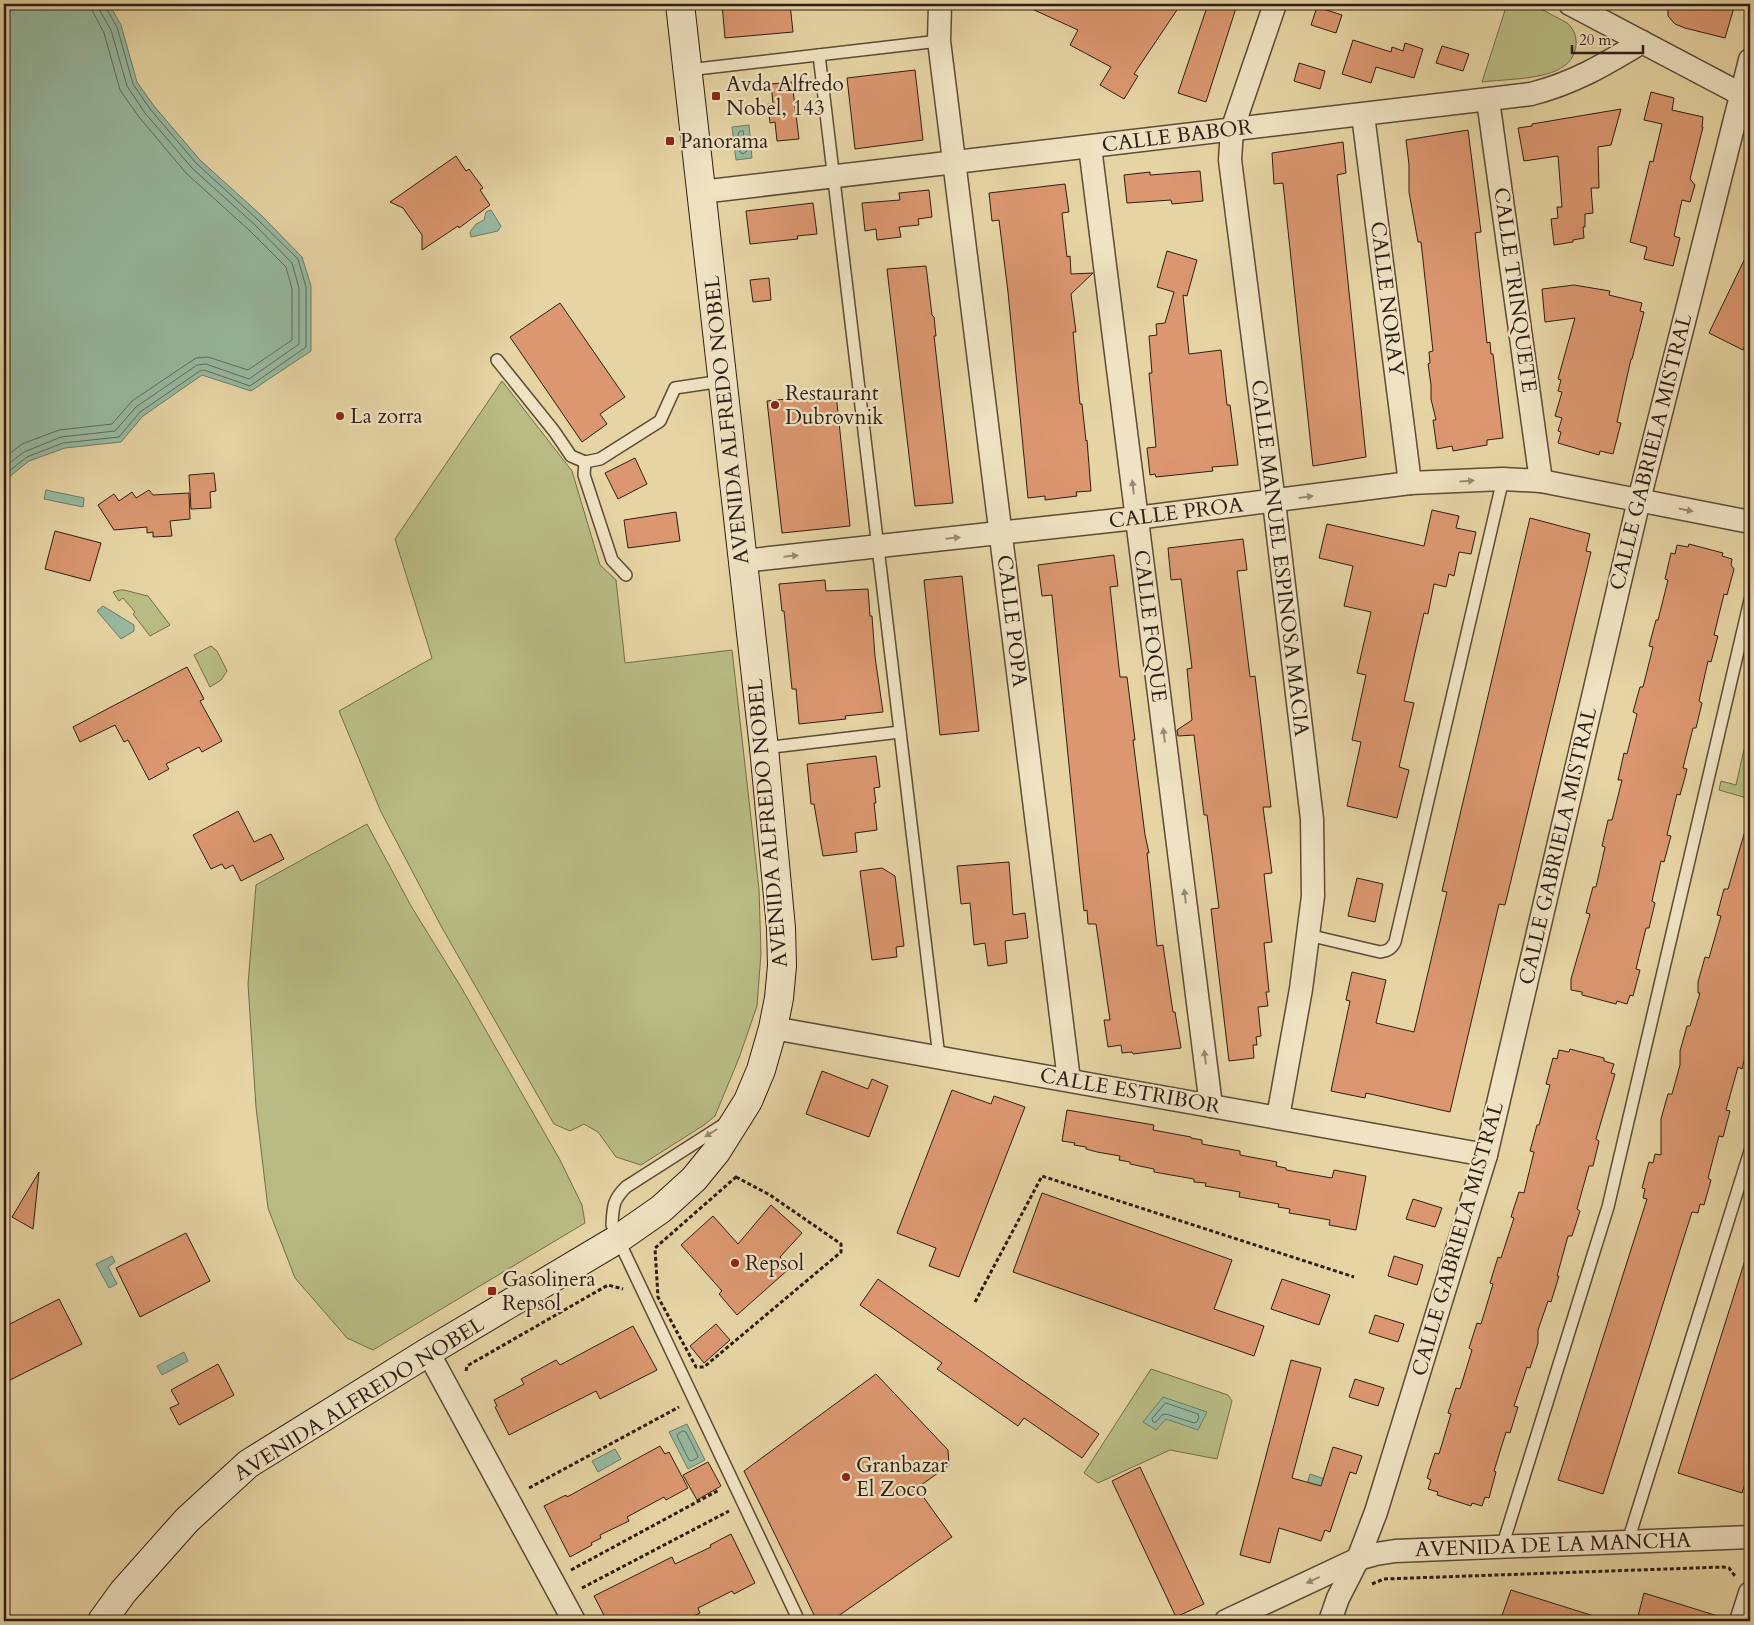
<svg xmlns="http://www.w3.org/2000/svg" width="1754" height="1625" font-family="Cardo,serif">
  <style>
    .green { fill: #b8bc83; stroke: #736c4c }
    .water { fill: #97b9a1; stroke: #6d7b69 }
    .lines { fill: none; stroke-linecap: round; stroke-linejoin: round }
    .shore { stroke: #626b5b; stroke-width: 1 }
    .building { fill: #db976f; stroke: #2e1d15 }
    .lane-casing { stroke: #5c4b38; stroke-width: 14 }
    .street-casing { stroke: #5c4b38; stroke-width: 25 }
    .secondary-casing { stroke: #2e1d15; stroke-width: 30 }
    .path { stroke: #2e1d15; stroke-width: 3; stroke-dasharray: 4 2.5; stroke-linecap: butt }
    .lane { stroke: #efe3c3; stroke-width: 11 }
    .street { stroke: #efe3c3; stroke-width: 22 }
    .secondary { stroke: #efe3c3; stroke-width: 28 }
    .oneway { fill: #988a75 }
    .poi-dot { fill: #8f2418; stroke: #efe3c3; stroke-width: 2 }
    .labels { text-anchor: middle; dominant-baseline: central; stroke-width: 4.5; stroke-linejoin: round; paint-order: stroke }
    .poi-label { font-size: 21px; fill: #2e1d15; stroke: #efe3c3; text-anchor: start }
    .street-label { font-size: 21px; fill: #2e1d15; stroke: #efe3c3 }
  </style>
  <rect width="100%" height="100%" fill="#e6d4a3"/>
  <filter id="stains"><feTurbulence type="fractalNoise" baseFrequency=".004" numOctaves="4"/><feColorMatrix values="0 0 0 0 .2 0 0 0 0 .09 0 0 0 0 .02 0 0 0 .5 -.17"/></filter>
  <radialGradient id="worn" r=".72"><stop offset=".6" stop-color="#630" stop-opacity="0"/><stop offset="1" stop-color="#630" stop-opacity=".3"/></radialGradient>
  <g class="green">
    <path d="M1507,4C1514,4 1523,2 1530,4C1535,5 1542,10 1547,12C1553,16 1561,19 1567,23C1581,34 1578,57 1564,66C1546,80 1505,79 1482,82Z"/>
    <path d="M502,381L572,471L600,565L616,580L625,663L732,650L759,889L761,953L757,1006L739,1058L715,1116L704,1125L641,1165L616,1157L598,1132L584,1124L570,1131L554,1124L441,926L381,812L339,711L432,658L395,539Z"/>
    <path d="M120,590H124L148,596L170,625L150,636L133,614L135,612L123,598L119,601L113,592Z"/>
    <path d="M211,646L217,651L227,671L221,680L210,687L194,655Z"/>
    <path d="M1750,723V799L1719,790L1721,781L1736,785Z"/>
    <path d="M367,824L411,906L461,987L560,1160L582,1205L585,1223L373,1350L347,1338L295,1278L268,1208L256,1107L248,984L256,885Z"/>
    <path d="M1151,1369L1228,1395L1232,1401L1217,1459L1170,1450L1098,1483L1084,1473Z"/>
  </g>
  <g class="water">
    <path d="M4,4H109L121,25L137,82L154,106L200,160L262,216L302,257L311,286V351L251,391L202,375L143,416L121,442L65,448L29,461L4,481Z"/>
    <path d="M749,125L752,158L736,160L732,127Z"/>
    <path d="M491,210L501,226L498,231L471,237L470,232L476,224L484,220L486,212Z"/>
    <path d="M46,490L84,498L83,507L44,499Z"/>
    <path d="M4,599H5L8,655V720L4,725Z"/>
    <path d="M103,606L134,625V631L121,639L97,611Z"/>
    <path d="M112,1256L115,1262L108,1267L117,1284L109,1288L96,1264Z"/>
    <path d="M184,1352L188,1361L162,1375L157,1366Z"/>
    <path d="M1163,1397L1207,1412L1198,1430L1166,1419L1156,1430L1143,1422Z"/>
    <path d="M687,1424L705,1460L688,1469L669,1432Z"/>
    <path d="M615,1449L621,1459L598,1472L592,1461Z"/>
    <path d="M1310,1474L1337,1483L1333,1496L1306,1488Z"/>
  </g>
  <g class="lines">
    <g class="shore">
      <path d="M743,131L747,151L743,154L740,152L738,134L739,132Z"/>
      <path d="M4,458L22,444L59,430L112,424L132,401L196,358L208,357L248,370L292,340V289L286,267L249,230L186,173L139,117L120,90L104,33L93,12L91,4"/>
      <path d="M4,467L24,452L61,437L115,431L136,407L197,365L206,364L249,379L299,344V288L292,263L254,224L192,168L145,113L127,86L111,30L100,11L99,4"/>
      <path d="M4,475L27,457L63,443L119,437L140,412L200,371L204,370L250,386L306,347V287L298,259L258,220L196,163L150,109L133,84L117,27L106,8L105,4"/>
      <path d="M1166,1403L1198,1414L1199,1417L1197,1422L1194,1423L1166,1414L1162,1415L1156,1422H1153L1152,1419Z"/>
      <path d="M683,1431L686,1432L698,1456L697,1458L692,1461L689,1460L677,1436L678,1434Z"/>
    </g>
  </g>
  <g class="building">
    <path d="M722,4H790L793,32L725,38Z"/>
    <path d="M1021,4H1181L1134,74L1138,76L1124,99L1100,85L1111,67L1070,45L1078,30Z"/>
    <path d="M1208,4H1225L1236,8L1206,102L1178,93Z"/>
    <path d="M1668,4H1735L1725,38L1685,28L1675,24L1668,16Z"/>
    <path d="M1317,7L1342,15L1336,33L1311,25Z"/>
    <path d="M1353,40L1391,52L1392,47L1403,51L1405,43L1423,49L1414,78L1376,67L1371,83L1342,74Z"/>
    <path d="M1442,46L1469,54L1463,71L1436,63Z"/>
    <path d="M1299,63L1325,71L1320,89L1294,81Z"/>
    <path d="M915,70L923,140L855,149L847,78Z"/>
    <path d="M792,82L799,139L777,141L775,122L770,123L768,104H773L771,84Z"/>
    <path d="M1651,92L1674,98L1672,110L1703,117L1702,127H1703L1690,179L1695,185L1690,202L1682,200L1674,236L1680,238L1673,266L1644,259L1647,247L1630,242L1650,161L1653,162L1662,124L1644,120Z"/>
    <path d="M1621,109L1611,145L1598,147L1599,188H1591L1593,213L1585,214V227H1583L1584,238L1573,240V242L1554,245L1551,219L1558,218L1557,207H1562L1558,156L1524,161L1518,128L1532,126V124Z"/>
    <path d="M1468,130L1481,232L1475,233L1487,343L1490,342L1491,354H1493L1503,438L1487,440V445L1453,451L1452,446L1437,449L1433,420H1436L1431,399V385L1428,364L1430,363L1429,352L1433,351L1421,242H1418L1409,192V165L1406,140Z"/>
    <path d="M1343,142L1346,173L1337,175L1366,457L1313,466L1283,183L1274,184L1272,153Z"/>
    <path d="M456,156L466,171L469,169L483,188L480,190L490,205L459,228L458,226L422,250V235L403,208L390,202Z"/>
    <path d="M1200,171L1203,201L1172,204L1171,200L1127,203L1124,175L1150,172V175Z"/>
    <path d="M1065,184L1069,212L1062,213L1067,257L1070,256L1071,274L1093,273L1071,294L1076,332H1073L1080,404H1082L1086,441L1087,440L1091,491L1076,492L1077,496L1045,500V496L1028,498L1008,292L999,220L992,221L989,193Z"/>
    <path d="M929,190L932,217L918,219L919,225L899,227L901,237L877,240L876,229L865,231L862,203L900,200L899,193Z"/>
    <path d="M813,203L817,234L797,236L798,239L750,244L746,211Z"/>
    <path d="M1750,248V336L1743,350L1709,333Z"/>
    <path d="M1167,251L1197,260L1187,296L1183,295L1189,354L1221,350L1227,405H1230L1238,465L1212,467L1213,471L1156,477L1155,474L1150,475L1147,448L1156,447L1149,373H1152L1149,336L1157,335L1156,324L1165,323L1174,292L1157,287Z"/>
    <path d="M926,266L932,315L934,317L936,336H934L953,503L915,506L887,269Z"/>
    <path d="M769,278L771,300L753,302L750,280Z"/>
    <path d="M1574,285L1610,291L1609,295L1642,303L1640,311L1644,312L1632,359H1631L1617,422L1621,423L1613,454L1600,451L1599,455L1558,443L1561,432L1558,431L1562,418L1555,416L1562,392L1558,391L1561,380L1558,379L1575,318L1545,322L1542,289Z"/>
    <path d="M560,303L625,397L600,414L607,424L582,442L510,337Z"/>
    <path d="M836,394L850,526L782,533L767,401Z"/>
    <path d="M635,458L647,484L618,499L605,473Z"/>
    <path d="M214,473L216,491L210,492L211,508L191,509L189,475Z"/>
    <path d="M149,490L153,495L189,493L190,519L170,521L172,536L153,537V532L147,533V527L114,530L98,505L114,494L119,501L132,492L136,498Z"/>
    <path d="M1432,510L1459,516L1456,528L1476,532L1471,554L1459,552L1454,576L1449,574L1446,587L1434,584L1428,614L1424,613L1404,701L1414,703L1399,767L1409,770L1397,818L1347,806L1361,742L1352,740L1366,675L1357,673L1371,612L1344,606L1353,566L1319,558L1327,524L1424,546Z"/>
    <path d="M676,512L680,541L628,548L624,520Z"/>
    <path d="M1530,518L1590,534L1586,551L1591,552L1505,905L1499,904L1450,1112L1366,1093L1365,1098L1331,1091L1350,1001L1346,1000L1352,972L1386,980L1376,1023L1414,1032L1447,892L1442,891Z"/>
    <path d="M55,531L101,543L90,581L45,569Z"/>
    <path d="M1243,539L1247,570L1237,571L1250,677L1255,676L1271,807H1263L1272,873L1264,874L1272,942L1264,943L1269,992H1266L1268,1006L1258,1007L1261,1036L1256,1037L1257,1045H1253L1254,1058L1229,1061L1211,909L1219,908L1207,815H1204L1194,735L1178,736L1177,730L1192,720L1187,669L1192,668L1181,579L1171,580L1168,548Z"/>
    <path d="M1689,544L1723,553L1722,556L1732,559L1731,565L1734,569L1727,595L1724,594L1714,635L1718,636L1711,662L1708,661L1699,701L1702,703L1696,728H1693L1683,768L1687,769L1685,777L1680,795L1677,794L1667,835L1671,836L1664,862L1661,861L1652,901L1655,903L1649,928H1646L1636,969L1640,970L1633,996L1630,995L1627,1004L1617,1001L1616,1004L1582,995V992L1571,990V979L1590,914L1586,913L1593,887H1596L1605,847L1602,846L1608,820H1612L1622,780H1618L1624,753L1627,754L1637,714L1633,712L1640,687H1643L1653,647L1649,646L1656,620H1658L1668,580L1665,579L1671,553L1675,554L1677,545L1688,547Z"/>
    <path d="M1114,555L1118,586L1110,587L1120,677H1127L1135,740H1133L1145,835L1149,853H1147L1157,946L1163,945L1173,1012H1175L1181,1048L1133,1054L1132,1052L1122,1053L1121,1045L1108,1047L1104,1020H1110L1096,924H1088L1087,910L1084,911L1080,875L1052,595L1042,596L1038,565Z"/>
    <path d="M962,576L979,731L940,735L924,580Z"/>
    <path d="M825,580L826,591L868,589L870,616H872L875,657L883,712L845,716L846,719L799,724L796,689H792L784,611H782L779,584Z"/>
    <path d="M187,667L204,699L200,701L222,741L202,752L199,747L166,764L169,769L149,780L128,740L124,742L115,725L80,742L73,727Z"/>
    <path d="M876,756L880,787L874,788L876,803H874L877,830L855,833L857,852L823,856L814,804H811L807,764Z"/>
    <path d="M238,811L254,842L271,834L284,859L241,881L233,865L225,869L222,864L211,869L193,835Z"/>
    <path d="M1745,831L1750,832V1037L1742,1069L1738,1067L1726,1110L1730,1111L1723,1137L1719,1136L1708,1178L1711,1180L1704,1205L1700,1204L1698,1213L1692,1212L1603,1494L1558,1480L1647,1199L1643,1198L1645,1189L1642,1188L1649,1162L1653,1163L1655,1154L1661,1155V1119L1668,1094H1672L1680,1065V1051L1687,1026H1690L1700,993H1698V982L1705,957L1709,958L1721,916L1717,915L1724,889H1728Z"/>
    <path d="M1009,862L1013,915L1025,913L1028,938L1005,941L1007,963L988,966L985,943L974,945L970,903L961,904L957,866Z"/>
    <path d="M882,868L895,876L904,946L896,947L897,957L872,960L860,871Z"/>
    <path d="M1357,878L1383,884L1375,922L1348,916Z"/>
    <path d="M1570,1049L1604,1058V1061L1614,1064L1611,1073L1615,1074L1596,1139L1599,1141L1593,1166H1589L1577,1209L1580,1211L1572,1236H1568L1557,1276H1559L1551,1302L1548,1301L1538,1330V1343L1530,1368L1527,1367L1514,1406L1518,1407L1510,1433L1506,1432L1494,1471L1496,1472L1489,1498L1485,1497L1482,1506L1472,1503L1471,1506L1437,1495L1438,1492L1428,1489L1431,1480L1427,1478L1435,1453L1439,1454L1451,1414L1448,1413L1456,1388L1460,1389L1472,1350L1469,1348L1477,1323L1481,1324L1493,1284L1490,1283L1498,1257L1501,1258L1514,1218L1511,1217L1519,1192L1524,1193L1534,1152L1530,1151L1537,1125H1539L1550,1085L1546,1084L1553,1058L1557,1059L1559,1050L1569,1052Z"/>
    <path d="M822,1071L868,1089L872,1079L888,1086L869,1137L806,1114Z"/>
    <path d="M952,1090L991,1104L994,1096L1025,1107L959,1277L929,1266L936,1248L897,1233Z"/>
    <path d="M1067,1110L1154,1125L1153,1130L1191,1137V1138L1202,1140V1144L1240,1151V1155L1277,1162L1276,1166L1286,1168V1170L1332,1178L1334,1170L1366,1176L1356,1230L1329,1225L1330,1220L1289,1213L1290,1209L1278,1207L1279,1204L1239,1197L1240,1192L1205,1186L1206,1183L1194,1182V1179L1154,1172V1169L1130,1164V1162L1119,1160L1120,1156L1097,1152L1086,1149V1147L1074,1145L1075,1143L1062,1141Z"/>
    <path d="M39,1172L33,1229L12,1217Z"/>
    <path d="M1042,1193L1232,1260L1214,1309L1264,1326L1254,1356L1013,1272Z"/>
    <path d="M1413,1199L1442,1208L1435,1227L1406,1219Z"/>
    <path d="M771,1205L802,1233L780,1257L790,1268L737,1315L719,1294L722,1291L681,1245L713,1216L738,1244Z"/>
    <path d="M186,1233L210,1281L140,1317L116,1268Z"/>
    <path d="M1394,1256L1423,1265L1417,1285L1388,1276Z"/>
    <path d="M1746,1257L1750,1258V1468L1742,1493L1678,1473Z"/>
    <path d="M878,1279L1099,1434L1082,1458L1024,1418L1018,1426L937,1369L942,1363L860,1305Z"/>
    <path d="M1282,1279L1330,1295L1319,1325L1271,1309Z"/>
    <path d="M59,1299L82,1344L4,1383V1327Z"/>
    <path d="M1375,1315L1404,1324L1398,1342L1369,1333Z"/>
    <path d="M716,1324L730,1340L704,1363L690,1346Z"/>
    <path d="M633,1326L657,1370L600,1399L596,1391L509,1435L495,1407L497,1406L494,1400L524,1384L521,1379L556,1360L560,1365Z"/>
    <path d="M1291,1360L1321,1368L1292,1478L1321,1486L1333,1447L1362,1456L1356,1474L1350,1472L1330,1532L1325,1530L1321,1541L1279,1528L1270,1563L1240,1555Z"/>
    <path d="M218,1364L234,1395L179,1425L170,1408L179,1404L171,1390Z"/>
    <path d="M876,1374L948,1450L949,1465L917,1488L952,1537L831,1621H817L744,1471Z"/>
    <path d="M1355,1379L1384,1388L1378,1406L1349,1397Z"/>
    <path d="M660,1446L665,1454L669,1452L688,1488L666,1500L664,1497L627,1517L629,1521L600,1535L601,1538L591,1543L592,1545L570,1557L544,1506L566,1495L567,1497Z"/>
    <path d="M708,1462L721,1486L697,1500L683,1475Z"/>
    <path d="M1140,1467L1204,1604L1176,1617L1112,1481Z"/>
    <path d="M731,1534L755,1583L734,1594L732,1591L698,1608L700,1613L683,1621H607L594,1596L672,1557L675,1564L711,1547L710,1545Z"/>
    <path d="M1511,1590L1597,1617L1596,1621H1500Z"/>
    <path d="M1644,1593L1721,1617L1720,1621H1656L1638,1616Z"/>
  </g>
  <g class="lines">
    <defs>
      <g id="lane">
        <path d="M819,55L939,1057"/>
        <path d="M688,70L939,41"/>
        <path d="M497,360L554,431L571,456L585,462L600,459L660,421L675,388L722,381"/>
        <path d="M585,462L584,475L612,560L626,575"/>
        <path d="M764,748L900,732"/>
        <path d="M1308,935L1380,952C1388,951 1391,949 1395,942L1503,479"/>
        <path d="M612,1225C613,1206 613,1200 626,1187L723,1125"/>
        <path d="M618,1239L799,1621"/>
        <path d="M1628,1541L1750,1151"/>
        <path d="M1502,1547L1608,1207L1750,600"/>
      </g>
      <g id="street">
        <path d="M940,4L939,41L1069,1080"/>
        <path d="M1275,4L1232,130L1230,160L1274,502L1312,819L1313,896L1301,989L1278,1117"/>
        <path d="M1570,4L1750,99"/>
        <path d="M1488,100L1541,481"/>
        <path d="M1363,115L1410,483"/>
        <path d="M1090,147L1211,1106"/>
        <path d="M701,192L1531,94C1574,83 1604,65 1642,42"/>
        <path d="M743,561L1136,518L1410,483L1503,479L1541,481L1750,522"/>
        <path d="M773,1028L1486,1155"/>
        <path d="M428,1352L574,1621"/>
        <path d="M1226,1621L1358,1559L1376,1554L1395,1551L1750,1537"/>
        <path d="M1330,1621L1338,1598L1358,1559L1376,1512L1486,1155L1639,500L1750,60"/>
        <path d="M1741,1621L1750,1593"/>
      </g>
      <path id="secondary" d="M102,1621L123,1592L187,1520L248,1464L428,1352L618,1239L661,1209L694,1179L716,1152L748,1101L761,1070L773,1028L779,998L782,966L781,928L764,748L680,4"/>
    </defs>
    <use href="#lane" class="lane-casing"/>
    <use href="#street" class="street-casing"/>
    <use href="#secondary" class="secondary-casing"/>
    <g class="path">
      <path d="M736,1177L770,1195L841,1244V1252L704,1367H696L658,1297L655,1248Z"/>
      <path d="M975,1302L1042,1176L1354,1277"/>
      <path d="M466,1371L467,1366L608,1285L623,1289"/>
      <path d="M529,1488L679,1407"/>
      <path d="M571,1570L719,1490"/>
      <path d="M1372,1584L1384,1579L1723,1567L1729,1568L1735,1576"/>
      <path d="M582,1588L729,1511"/>
    </g>
    <use href="#lane" class="lane"/>
    <use href="#street" class="street"/>
    <use href="#secondary" class="secondary"/>
  </g>
  <defs><path id="oneway-solid" d="M-6-.8H1V-3.2L6.5 0L1 3.2V.8H-6Z" transform="scale(1.25)"/></defs>
  <g class="oneway">
    <use href="#oneway-solid" transform="translate(1467 481) rotate(-3)"/>
    <use href="#oneway-solid" transform="translate(1133 487) rotate(-97)"/>
    <use href="#oneway-solid" transform="translate(1306 497) rotate(-8)"/>
    <use href="#oneway-solid" transform="translate(1686 510) rotate(11)"/>
    <use href="#oneway-solid" transform="translate(953 538) rotate(-6)"/>
    <use href="#oneway-solid" transform="translate(791 556) rotate(-6)"/>
    <use href="#oneway-solid" transform="translate(1164 735) rotate(-97)"/>
    <use href="#oneway-solid" transform="translate(1185 896) rotate(-97)"/>
    <use href="#oneway-solid" transform="translate(1205 1057) rotate(-97)"/>
    <use href="#oneway-solid" transform="translate(711 1133) rotate(148)"/>
    <use href="#oneway-solid" transform="translate(1313 1580) rotate(155)"/>
  </g>
  <g class="poi-dot">
    <rect x="711" y="91" width="10" height="10" rx="2.5"/>
    <rect x="665" y="136" width="10" height="10" rx="2.5"/>
    <circle cx="775" cy="405" r="5"/>
    <circle cx="340" cy="416" r="5"/>
    <circle cx="735" cy="1263" r="5"/>
    <rect x="487" y="1286" width="10" height="10" rx="2.5"/>
    <circle cx="846" cy="1477" r="5"/>
  </g>
  <g class="labels">
    <g class="poi-label">
      <text x="726" y="84">Avda Alfredo<tspan x="726" dy="24">Nobel, 143</tspan></text>
      <text x="680" y="141">Panorama</text>
      <text x="785" y="393">Restaurant<tspan x="785" dy="24">Dubrovnik</tspan></text>
      <text x="350" y="416">La zorra</text>
      <text x="745" y="1263">Repsol</text>
      <text x="502" y="1279">Gasolinera<tspan x="502" dy="24">Repsol</tspan></text>
      <text x="856" y="1465">Granbazar<tspan x="856" dy="24">El Zoco</tspan></text>
    </g>
    <g class="street-label">
      <text transform="translate(1177 136) rotate(-7)">CALLE BABOR</text>
      <text transform="translate(1515 290) rotate(82)">CALLE TRINQUETE</text>
      <text transform="translate(1387 299) rotate(83)">CALLE NORAY</text>
      <text transform="translate(727 420) rotate(-96)">AVENIDA ALFREDO NOBEL</text>
      <text transform="translate(1651 452) rotate(-76)">CALLE GABRIELA MISTRAL</text>
      <text transform="translate(1176 513) rotate(-7)">CALLE PROA</text>
      <text transform="translate(1280 558) rotate(83)">CALLE MANUEL ESPINOSA MACIA</text>
      <text transform="translate(1012 621) rotate(83)">CALLE POPA</text>
      <text transform="translate(1150 626) rotate(83)">CALLE FOQUE</text>
      <text transform="translate(768 823) rotate(-95)">AVENIDA ALFREDO NOBEL</text>
      <text transform="translate(1558 846) rotate(-77)">CALLE GABRIELA MISTRAL</text>
      <text transform="translate(1130 1091) rotate(10)">CALLE ESTRIBOR</text>
      <text transform="translate(1458 1239) rotate(-74)">CALLE GABRIELA MISTRAL</text>
      <text transform="translate(359 1399) rotate(-32)">AVENIDA ALFREDO NOBEL</text>
      <text transform="translate(1553 1545) rotate(-2)">AVENIDA DE LA MANCHA</text>
    </g>
  </g>
  <rect width="1754" height="1625" fill="none" stroke="#e6d4a3" stroke-width="20"/>
  <rect x="5" y="5" width="1744" height="1615" fill="none" stroke="#2e1d15" stroke-width="2.5"/>
  <rect x="10" y="10" width="1734" height="1605" fill="none" stroke="#2e1d15"/>
  <path d="M1572 45v8h71v-8" fill="none" stroke="#2e1d15" stroke-width="2.5"/>
  <text x="1579" y="45" font-size="15" fill="#2e1d15" stroke="#efe3c3" stroke-width="4" paint-order="stroke">20 m</text>
  <rect width="100%" height="100%" filter="url(#stains)"/>
  <rect width="100%" height="100%" fill="url(#worn)"/>
</svg>
